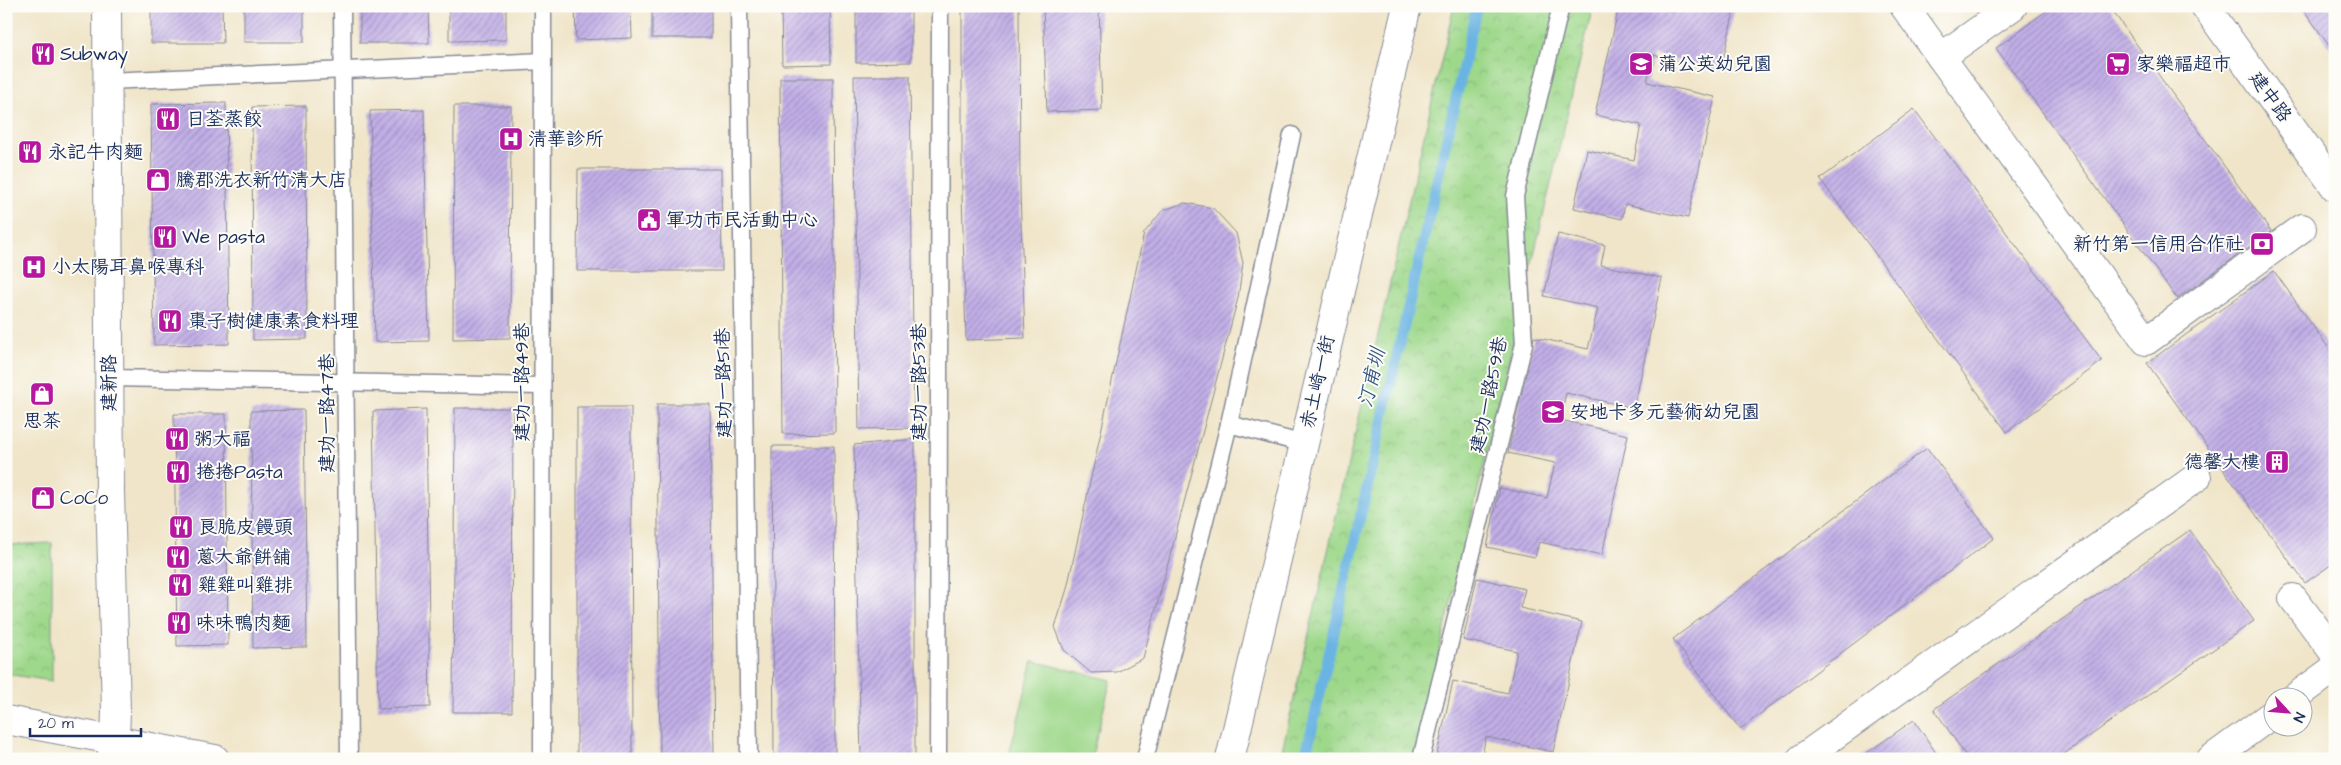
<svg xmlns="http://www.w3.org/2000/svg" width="2341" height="765" font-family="'Architects Daughter','LXGW WenKai TC',sans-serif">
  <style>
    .park { fill: url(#park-crowns); stroke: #5c8474 }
    .pitch { fill: #9ed88b; stroke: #5c8474 }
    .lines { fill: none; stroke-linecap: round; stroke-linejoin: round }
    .stream { stroke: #6ab4e3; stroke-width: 11 }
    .building { fill: url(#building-hatch) }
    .service-casing { stroke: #868a94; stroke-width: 19 }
    .minor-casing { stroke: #868a94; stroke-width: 30 }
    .tertiary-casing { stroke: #868a94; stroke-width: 30 }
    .service { stroke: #fff; stroke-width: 16 }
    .minor { stroke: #fff; stroke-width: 28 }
    .tertiary { stroke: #fff; stroke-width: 28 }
    .labels { text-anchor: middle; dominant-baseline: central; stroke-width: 4; stroke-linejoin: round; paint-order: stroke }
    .poi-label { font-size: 19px; fill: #1b2f5e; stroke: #fdfcf7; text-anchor: start }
    .street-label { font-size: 19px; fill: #1b2f5e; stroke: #fdfcf7 }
    .water-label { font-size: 20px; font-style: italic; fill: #335786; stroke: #fdfcf7 }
  </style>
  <defs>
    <pattern id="park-crowns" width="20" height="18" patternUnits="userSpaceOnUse" patternTransform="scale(1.25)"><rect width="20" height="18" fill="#9ed88b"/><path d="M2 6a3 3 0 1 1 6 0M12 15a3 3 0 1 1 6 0" fill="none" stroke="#88ba7a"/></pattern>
    <pattern id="building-hatch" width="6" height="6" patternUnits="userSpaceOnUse" patternTransform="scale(1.25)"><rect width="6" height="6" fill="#c2afe7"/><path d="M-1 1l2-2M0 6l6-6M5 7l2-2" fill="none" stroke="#9d8fbe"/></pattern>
  </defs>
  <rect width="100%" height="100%" fill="#fdfcf7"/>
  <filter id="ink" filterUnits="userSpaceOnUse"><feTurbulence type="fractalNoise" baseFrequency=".02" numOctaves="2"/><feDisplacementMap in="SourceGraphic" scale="10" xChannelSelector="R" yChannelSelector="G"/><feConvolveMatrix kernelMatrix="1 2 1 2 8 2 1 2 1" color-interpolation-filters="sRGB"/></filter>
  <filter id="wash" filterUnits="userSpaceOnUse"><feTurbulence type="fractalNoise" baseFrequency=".0096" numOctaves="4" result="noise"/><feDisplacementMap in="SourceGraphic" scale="20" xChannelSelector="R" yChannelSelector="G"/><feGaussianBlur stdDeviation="1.12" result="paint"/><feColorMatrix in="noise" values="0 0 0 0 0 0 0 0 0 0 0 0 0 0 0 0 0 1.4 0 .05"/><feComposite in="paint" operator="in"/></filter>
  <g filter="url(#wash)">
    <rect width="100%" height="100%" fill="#f0e5c9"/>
    <g class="park">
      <path d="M1454,6H1593L1414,759H1280Z"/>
      <path d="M52,543V681L6,674V545Z"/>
    </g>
    <path class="pitch" d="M1033,661L1111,680L1091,759H1008Z"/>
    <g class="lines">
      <path class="stream" d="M1305,759L1477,6"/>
    </g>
    <g id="blocks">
      <g class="building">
        <path d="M151,6H222L223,43H151Z"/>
        <rect x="244" y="6" width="60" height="36"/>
        <path d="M360,6H428L429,43H360Z"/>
        <path d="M449,6H506V40L449,41Z"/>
        <path d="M575,6H631L632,38L576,40Z"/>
        <rect x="652" y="6" width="59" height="32"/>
        <path d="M781,6H830L831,64L782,65Z"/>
        <path d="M856,6H911V62L856,63Z"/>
        <path d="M962,6H1019L1020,192L1025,338L966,340L962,194Z"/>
        <path d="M1043,6H1099L1102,110L1047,112Z"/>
        <path d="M1619,6H1652L1675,12L1677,6H1735L1721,70L1653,55L1647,82L1715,97L1688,218L1625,204L1622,219L1574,208L1587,150L1634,160L1641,125L1595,115Z"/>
        <path d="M2053,6H2109L2271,231L2177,299L1996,48Z"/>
        <path d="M2301,6H2335V54Z"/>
        <path d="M854,76H910L914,428L859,429Z"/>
        <path d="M780,78H833L835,433L783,434Z"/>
        <path d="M226,103L229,344L154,345L151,104Z"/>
        <path d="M306,106L307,339L253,340L252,107Z"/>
        <path d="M454,106H511L510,338L453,339Z"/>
        <path d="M1914,109L2102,361L2007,432L1820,179Z"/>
        <path d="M424,110L429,341L375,342L370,111Z"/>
        <path d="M578,169H721L722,271H577Z"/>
        <path d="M1185,203L1213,208L1236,233L1243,263L1238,298L1143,658L1117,672L1091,673L1064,650L1055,627L1067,589L1144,233L1163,210Z"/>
        <path d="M1558,234L1605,245L1601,265L1662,278L1634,408L1566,393L1560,420L1628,435L1602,555L1539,542L1535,557L1487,547L1500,488L1547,498L1555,463L1508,453L1534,337L1588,349L1598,308L1544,296Z"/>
        <path d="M2274,271L2335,357V562L2305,583L2147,363Z"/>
        <path d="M657,404H710L714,758L660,759Z"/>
        <path d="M577,407H631L632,759H577Z"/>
        <path d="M455,408H513L512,712H453Z"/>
        <path d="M426,409L430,707L378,709L373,411Z"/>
        <path d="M304,410L307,647L253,648L251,411Z"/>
        <path d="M174,414H226L228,645L177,646Z"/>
        <path d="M915,439V759H861L854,445Z"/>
        <path d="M772,446H834L835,759H774Z"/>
        <path d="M1927,448L1994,538L1740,729L1673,639Z"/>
        <path d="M2190,530L2254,621L2057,759H1968L1934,709Z"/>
        <path d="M1477,578L1525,589L1520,608L1582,622L1553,752L1486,737L1481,759H1436L1453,681L1508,693L1517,651L1463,640Z"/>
        <path d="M1914,720L1940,759H1858Z"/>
      </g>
    </g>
  </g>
  <g filter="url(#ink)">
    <use href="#blocks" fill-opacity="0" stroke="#868a94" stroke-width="1"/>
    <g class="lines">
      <defs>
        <g id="service">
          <path d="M342,6L349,759"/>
          <path d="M739,6L749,759"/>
          <path d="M108,81L543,61"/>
          <path d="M109,378L542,386"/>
          <path d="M1229,424L1304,444"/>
          <path d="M542,759L543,6"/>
          <path d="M938,759L940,6"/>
          <path d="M1145,759L1229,424L1292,135"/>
          <path d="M1421,759L1524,344L1515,196L1561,6"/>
        </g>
        <g id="minor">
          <path d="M107,6L110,492L116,711L115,740L111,759"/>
          <path d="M1904,6L2146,341L2302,228"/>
          <path d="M2205,6L2335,187"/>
          <path d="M1941,57L2013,6"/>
          <path d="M2293,598L2335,654"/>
          <path d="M1230,759L1407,6"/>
          <path d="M1801,759L2197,477"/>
        </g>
        <g id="tertiary">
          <path d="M2294,698L2335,668"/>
          <path d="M6,720L215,759"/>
          <path d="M2211,759L2274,713"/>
        </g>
      </defs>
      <use href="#service" class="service-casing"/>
      <use href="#minor" class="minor-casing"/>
      <use href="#tertiary" class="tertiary-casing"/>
      <use href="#service" class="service"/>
      <use href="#minor" class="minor"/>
      <use href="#tertiary" class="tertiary"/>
    </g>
  </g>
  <defs>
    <symbol id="restaurant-square" viewBox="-11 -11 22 22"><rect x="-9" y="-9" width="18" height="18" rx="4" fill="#b5179e" stroke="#fdfcf7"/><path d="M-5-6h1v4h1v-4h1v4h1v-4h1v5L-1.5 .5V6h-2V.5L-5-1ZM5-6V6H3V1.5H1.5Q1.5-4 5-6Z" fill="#fff"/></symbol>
    <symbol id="school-square" viewBox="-11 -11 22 22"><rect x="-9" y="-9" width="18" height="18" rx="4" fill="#b5179e" stroke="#fdfcf7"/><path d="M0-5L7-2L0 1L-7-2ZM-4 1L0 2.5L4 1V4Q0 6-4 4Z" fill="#fff"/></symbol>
    <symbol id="supermarket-square" viewBox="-11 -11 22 22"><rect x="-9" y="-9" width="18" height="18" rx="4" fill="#b5179e" stroke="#fdfcf7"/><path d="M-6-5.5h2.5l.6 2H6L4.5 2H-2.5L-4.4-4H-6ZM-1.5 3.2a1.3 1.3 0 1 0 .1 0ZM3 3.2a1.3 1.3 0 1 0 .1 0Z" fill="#fff"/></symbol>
    <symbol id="hospital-square" viewBox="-11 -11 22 22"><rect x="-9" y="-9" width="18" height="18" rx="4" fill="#b5179e" stroke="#fdfcf7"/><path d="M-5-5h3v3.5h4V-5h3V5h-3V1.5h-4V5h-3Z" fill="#fff"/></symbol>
    <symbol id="shop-square" viewBox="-11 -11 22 22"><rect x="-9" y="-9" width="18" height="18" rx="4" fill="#b5179e" stroke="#fdfcf7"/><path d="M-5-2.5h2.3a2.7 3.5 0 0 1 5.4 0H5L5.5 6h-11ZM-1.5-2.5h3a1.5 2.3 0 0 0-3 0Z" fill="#fff"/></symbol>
    <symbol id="civic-square" viewBox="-11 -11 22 22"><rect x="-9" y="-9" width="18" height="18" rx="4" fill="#b5179e" stroke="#fdfcf7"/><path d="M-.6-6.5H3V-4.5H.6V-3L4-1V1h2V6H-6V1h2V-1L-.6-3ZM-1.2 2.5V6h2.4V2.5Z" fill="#fff"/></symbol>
    <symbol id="bank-square" viewBox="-11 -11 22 22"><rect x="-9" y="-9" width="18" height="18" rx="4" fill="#b5179e" stroke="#fdfcf7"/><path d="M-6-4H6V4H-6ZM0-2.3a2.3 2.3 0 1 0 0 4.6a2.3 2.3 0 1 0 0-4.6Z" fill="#fff"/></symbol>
    <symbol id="building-square" viewBox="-11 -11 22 22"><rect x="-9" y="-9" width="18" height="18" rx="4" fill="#b5179e" stroke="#fdfcf7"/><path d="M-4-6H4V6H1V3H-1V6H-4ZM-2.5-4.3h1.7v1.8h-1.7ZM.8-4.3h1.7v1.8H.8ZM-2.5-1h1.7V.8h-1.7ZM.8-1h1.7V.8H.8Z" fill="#fff"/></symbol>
  </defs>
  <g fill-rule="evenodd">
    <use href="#restaurant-square" x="29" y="40" width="28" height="28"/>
    <use href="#school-square" x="1627" y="50" width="28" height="28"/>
    <use href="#supermarket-square" x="2104" y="50" width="28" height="28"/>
    <use href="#restaurant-square" x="154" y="105" width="28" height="28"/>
    <use href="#hospital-square" x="497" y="125" width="28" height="28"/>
    <use href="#restaurant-square" x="16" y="138" width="28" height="28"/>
    <use href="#shop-square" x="144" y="166" width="28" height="28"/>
    <use href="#civic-square" x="635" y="206" width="28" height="28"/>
    <use href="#restaurant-square" x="151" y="223" width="28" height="28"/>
    <use href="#bank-square" x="2248" y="230" width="28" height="28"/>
    <use href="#hospital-square" x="20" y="253" width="28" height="28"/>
    <use href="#restaurant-square" x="156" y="307" width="28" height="28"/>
    <use href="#shop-square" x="28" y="380" width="28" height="28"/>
    <use href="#school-square" x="1539" y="398" width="28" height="28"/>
    <use href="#restaurant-square" x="163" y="425" width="28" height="28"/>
    <use href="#building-square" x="2263" y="448" width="28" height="28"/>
    <use href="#restaurant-square" x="164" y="458" width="28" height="28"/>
    <use href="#shop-square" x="29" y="484" width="28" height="28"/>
    <use href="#restaurant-square" x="167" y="513" width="28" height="28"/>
    <use href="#restaurant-square" x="164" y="543" width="28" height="28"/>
    <use href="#restaurant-square" x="166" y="571" width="28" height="28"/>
    <use href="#restaurant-square" x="165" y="609" width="28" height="28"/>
  </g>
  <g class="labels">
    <g class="poi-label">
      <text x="60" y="54">Subway</text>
      <text x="1658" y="64">蒲公英幼兒園</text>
      <text x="2136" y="64">家樂福超市</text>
      <text x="186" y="119">日荃蒸餃</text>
      <text x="528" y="139">清華診所</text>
      <text x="48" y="152">永記牛肉麵</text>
      <text x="176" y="180">騰郡洗衣新竹清大店</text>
      <text x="666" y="220">軍功市民活動中心</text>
      <text x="182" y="237">We pasta</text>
      <text x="2244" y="244" text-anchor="end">新竹第一信用合作社</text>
      <text x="52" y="267">小太陽耳鼻喉專科</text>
      <text x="188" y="321">棗子樹健康素食料理</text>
      <text x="1570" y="412">安地卡多元藝術幼兒園</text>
      <text x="42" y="421" text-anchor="middle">思茶</text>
      <text x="194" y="439">粥大福</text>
      <text x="2260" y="462" text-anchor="end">德馨大樓</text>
      <text x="196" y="472">捲捲Pasta</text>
      <text x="60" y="498">CoCo</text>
      <text x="198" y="527">良脆皮饅頭</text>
      <text x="196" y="557">蔥大爺餅舖</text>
      <text x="198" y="585">雞雞叫雞排</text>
      <text x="196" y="623">味味鴨肉麵</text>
    </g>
    <g class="street-label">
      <text transform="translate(2270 97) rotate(54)">建中路</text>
      <text transform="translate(522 382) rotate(-90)">建功一路49巷</text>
      <text transform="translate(919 382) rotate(-90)">建功一路53巷</text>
      <text transform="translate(1318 382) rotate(-77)">赤土崎一街</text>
      <text transform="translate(109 383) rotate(-90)">建新路</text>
      <text transform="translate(724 383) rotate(-91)">建功一路51巷</text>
      <text transform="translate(1489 395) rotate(-78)">建功一路59巷</text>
      <text transform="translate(327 413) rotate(-90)">建功一路47巷</text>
    </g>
    <g class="water-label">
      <text transform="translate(1372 378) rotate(-77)">汀甫圳</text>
    </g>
  </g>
  <rect width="2341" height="765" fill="none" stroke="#fdfcf7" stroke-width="25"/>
  <g transform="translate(2288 712) rotate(116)"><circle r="24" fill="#fdfcf7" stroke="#a3aaba"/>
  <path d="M0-4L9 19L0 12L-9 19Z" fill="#b5179e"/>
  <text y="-8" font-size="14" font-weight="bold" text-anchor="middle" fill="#1b2f5e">N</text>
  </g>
  <path d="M30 728v8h111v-8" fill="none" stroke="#1b2f5e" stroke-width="2.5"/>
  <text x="38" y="728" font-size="15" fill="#1b2f5e" stroke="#fdfcf7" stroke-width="4" paint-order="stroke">20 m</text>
</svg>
